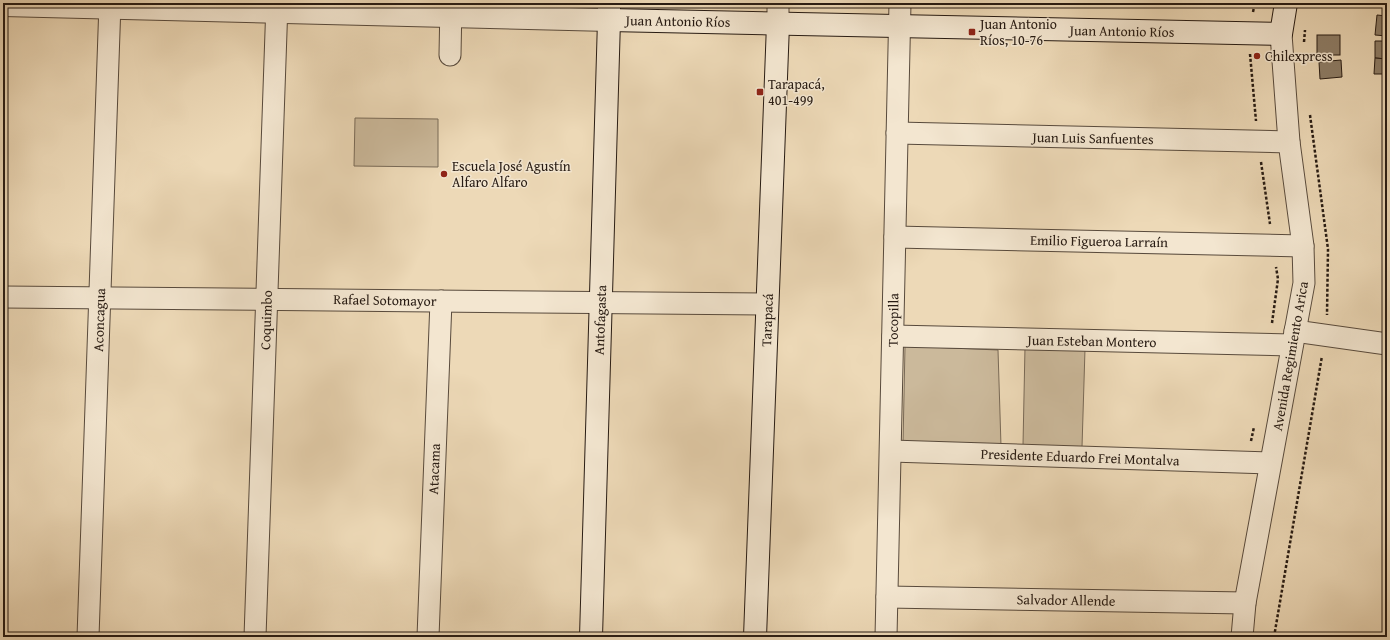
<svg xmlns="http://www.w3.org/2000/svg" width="1390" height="640" font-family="'Gentium Book Plus',serif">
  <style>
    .green { fill: #cbb99b; stroke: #796a57 }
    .building { fill: #8e7e68; stroke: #271b13 }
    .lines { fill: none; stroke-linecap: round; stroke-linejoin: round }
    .minor-casing { stroke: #584a3c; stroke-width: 23 }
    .tertiary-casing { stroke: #584a3c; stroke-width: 24 }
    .secondary-casing { stroke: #271b13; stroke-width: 24 }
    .path { stroke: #271b13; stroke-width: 2.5; stroke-dasharray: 3 2; stroke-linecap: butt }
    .minor { stroke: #f3e6d0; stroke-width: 21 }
    .tertiary { stroke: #f3e6d0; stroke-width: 22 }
    .secondary { stroke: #f3e6d0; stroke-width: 22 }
    .poi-dot { fill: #8f2418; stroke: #f3e6d0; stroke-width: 1.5 }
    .labels { text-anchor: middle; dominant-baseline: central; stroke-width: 3; stroke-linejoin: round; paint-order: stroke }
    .street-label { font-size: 14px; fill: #271b13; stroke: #f3e6d0 }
    .poi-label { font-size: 14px; fill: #271b13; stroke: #f3e6d0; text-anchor: start }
  </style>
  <rect width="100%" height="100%" fill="#edd9b7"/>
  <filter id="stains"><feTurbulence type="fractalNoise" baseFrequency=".005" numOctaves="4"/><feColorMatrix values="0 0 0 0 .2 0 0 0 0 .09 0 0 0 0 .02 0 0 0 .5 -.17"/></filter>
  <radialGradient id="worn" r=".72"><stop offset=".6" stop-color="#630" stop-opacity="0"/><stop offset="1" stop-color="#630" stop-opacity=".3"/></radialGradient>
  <g class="green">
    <path d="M355,118L438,119V167L354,166Z"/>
    <path d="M905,346L998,350L1001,446L903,444Z"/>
    <path d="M1025,347L1085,349L1082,447L1023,445Z"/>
  </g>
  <g class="building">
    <path d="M1377,15L1387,16V36L1375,35Z"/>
    <rect x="1317" y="35" width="23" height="20"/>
    <path d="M1375,41H1387V59L1375,58Z"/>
    <path d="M1375,58L1387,59V74H1374Z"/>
    <path d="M1341,60L1342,77L1320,79L1319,62Z"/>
  </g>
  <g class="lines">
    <defs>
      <g id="minor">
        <path d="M778,24V3"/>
        <path d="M450,55L451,3"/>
        <path d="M897,133L1289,142"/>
        <path d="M895,237L1303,246"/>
        <path d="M3,297L767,304"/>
        <path d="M1295,331L1387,344"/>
        <path d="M893,336L1292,345"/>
        <path d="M891,451L1270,463"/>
        <path d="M887,597L1245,603"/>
        <path d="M88,637L110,3"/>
        <path d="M255,637L277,3"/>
        <path d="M428,637L441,301"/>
        <path d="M886,637L900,3"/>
        <path d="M1242,637L1245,603L1304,283L1303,246L1289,142L1281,34"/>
      </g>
      <path id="tertiary" d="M3,5L609,20V3"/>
      <g id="secondary">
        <path d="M591,637L609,20L1281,34L1286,3"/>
        <path d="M755,637L778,24"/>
      </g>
    </defs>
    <use href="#minor" class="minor-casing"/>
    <use href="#tertiary" class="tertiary-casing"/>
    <use href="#secondary" class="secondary-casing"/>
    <g class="path">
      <path d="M1253,12L1255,3"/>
      <path d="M1304,42L1305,30"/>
      <path d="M1250,54L1256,121"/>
      <path d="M1310,115L1328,249L1327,315"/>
      <path d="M1261,162L1270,224"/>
      <path d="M1272,323L1278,279L1276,267"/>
      <path d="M1251,441L1254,427"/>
      <path d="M1274,637L1322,356"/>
    </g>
    <use href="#minor" class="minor"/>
    <use href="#tertiary" class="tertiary"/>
    <use href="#secondary" class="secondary"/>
  </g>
  <g class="poi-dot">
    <rect x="968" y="28" width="8" height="8" rx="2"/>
    <circle cx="1257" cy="56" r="4"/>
    <rect x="756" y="88" width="8" height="8" rx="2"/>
    <circle cx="444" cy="174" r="4"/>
  </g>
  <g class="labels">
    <g class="street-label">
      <text transform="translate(678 21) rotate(1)">Juan Antonio Ríos</text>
      <text transform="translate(1122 31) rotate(1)">Juan Antonio Ríos</text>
      <text transform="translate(1093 138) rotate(1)">Juan Luis Sanfuentes</text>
      <text transform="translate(1099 241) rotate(1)">Emilio Figueroa Larraín</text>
      <text transform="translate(385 300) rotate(1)">Rafael Sotomayor</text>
      <text transform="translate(99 320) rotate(-88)">Aconcagua</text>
      <text transform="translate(266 320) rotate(-88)">Coquimbo</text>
      <text transform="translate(600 320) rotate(-88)">Antofagasta</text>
      <text transform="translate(767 320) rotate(-88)">Tarapacá</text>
      <text transform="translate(893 320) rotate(-89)">Tocopilla</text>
      <text transform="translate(1092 341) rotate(1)">Juan Esteban Montero</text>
      <text transform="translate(1290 356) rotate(-80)">Avenida Regimiento Arica</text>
      <text transform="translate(1080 457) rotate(2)">Presidente Eduardo Frei Montalva</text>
      <text transform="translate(434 469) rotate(-88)">Atacama</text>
      <text transform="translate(1066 600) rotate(1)">Salvador Allende</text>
    </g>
    <g class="poi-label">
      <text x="980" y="24">Juan Antonio<tspan x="980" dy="16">Ríos, 10-76</tspan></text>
      <text x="1265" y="56">Chilexpress</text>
      <text x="768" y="84">Tarapacá,<tspan x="768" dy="16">401-499</tspan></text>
      <text x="452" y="166">Escuela José Agustín<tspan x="452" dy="16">Alfaro Alfaro</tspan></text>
    </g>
  </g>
  <rect width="1390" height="640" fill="none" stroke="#edd9b7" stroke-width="16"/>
  <rect x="4" y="4" width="1382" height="632" fill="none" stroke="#271b13" stroke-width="2"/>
  <rect x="8" y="8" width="1374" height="624" fill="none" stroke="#271b13"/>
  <rect width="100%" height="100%" filter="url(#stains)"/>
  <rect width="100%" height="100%" fill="url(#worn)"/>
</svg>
